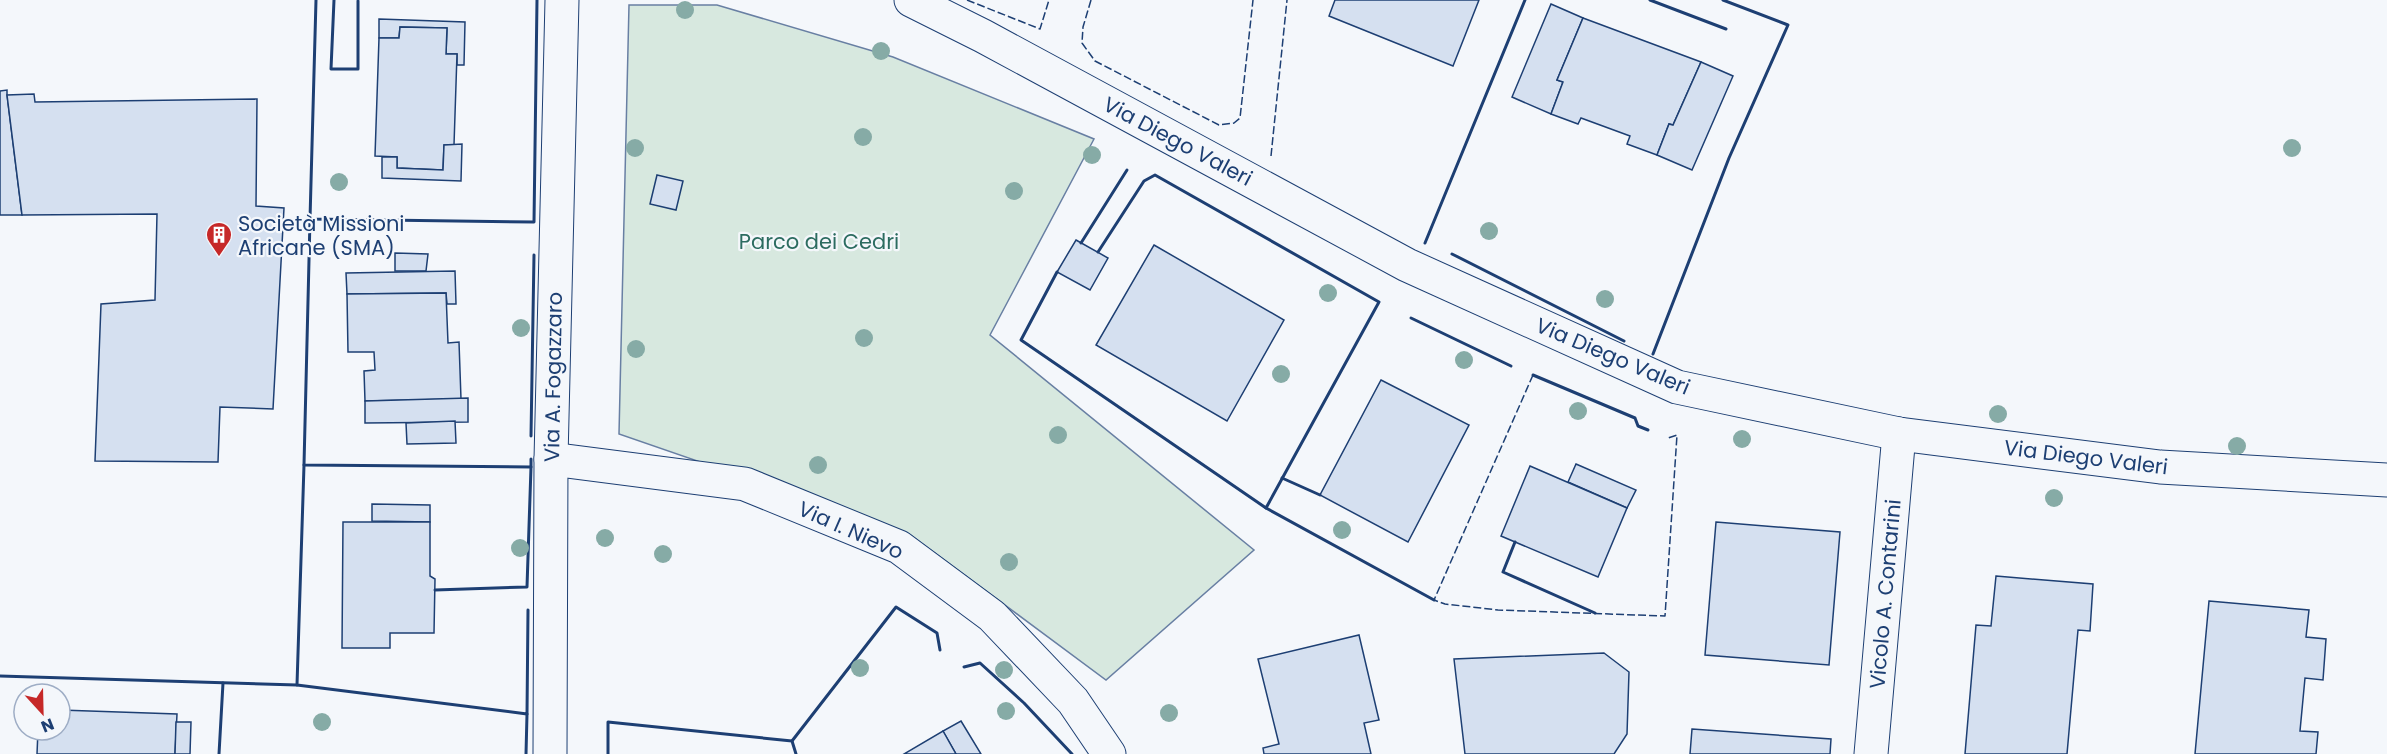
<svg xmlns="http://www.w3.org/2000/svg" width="2387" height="754" font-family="Poppins,sans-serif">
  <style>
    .green { fill: #d7e8df; stroke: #687fa3; stroke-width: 1.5 }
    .building { fill: #d5e0f0; stroke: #1d3f73; stroke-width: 1.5 }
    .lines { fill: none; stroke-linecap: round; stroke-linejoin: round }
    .street-casing { stroke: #1d3f73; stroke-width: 35 }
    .street { stroke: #f4f7fb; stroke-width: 33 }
    .fence { stroke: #1d3f73; stroke-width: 1.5; stroke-dasharray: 8 3; stroke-linecap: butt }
    .wall { stroke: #1d3f73; stroke-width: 3 }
    .tree { fill: #86aba6 }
    .labels { text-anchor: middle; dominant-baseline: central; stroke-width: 4.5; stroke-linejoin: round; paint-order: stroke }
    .street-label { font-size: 21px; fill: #1d3f73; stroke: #f4f7fb }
    .poi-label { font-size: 21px; fill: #1d3f73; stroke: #f4f7fb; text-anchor: start }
    .park-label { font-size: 21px; fill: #2c6c60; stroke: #f4f7fb }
  </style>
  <rect width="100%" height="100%" fill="#f4f7fb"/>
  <path class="green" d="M629,5H717L893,57L1094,139L990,335L1254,550L1106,680L909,534L619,434Z"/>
  <g class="building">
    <path d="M1335,0H1479L1453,66L1329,16Z"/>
    <path d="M1551,4L1583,18L1557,80L1563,82L1551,114L1512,97Z"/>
    <path d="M1583,18L1701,62L1673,125L1669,124L1657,155L1627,144L1630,136L1581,118L1578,124L1551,114L1563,82L1557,80Z"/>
    <path d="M379,19L465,22L464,65H457V54H446L447,28L400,27L399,38H379Z"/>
    <path d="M400,27L447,28L446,54H457L454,145H444L443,170L397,168V157L375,156L379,38H399Z"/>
    <path d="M1701,62L1733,76L1692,170L1657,155L1669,124L1673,125Z"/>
    <path d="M7,90V95L22,215H0V91Z"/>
    <path d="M34,94L35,102L257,99L256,206L284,208L273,409L220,407L218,462L95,461L101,304L155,300L157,214L22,215L7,95Z"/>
    <path d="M462,144L461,181L382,178V157H397V168L443,170L444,145Z"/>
    <path d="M657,175L683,181L676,210L650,204Z"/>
    <path d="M1076,240L1108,258L1090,290L1057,272Z"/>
    <path d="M1154,245L1284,320L1227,421L1096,345Z"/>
    <path d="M395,253L428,254L426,271H395Z"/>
    <path d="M455,271L456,304H447L446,293L347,294L346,273Z"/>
    <path d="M446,293L448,343L459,342L461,399L365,401L364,371L375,370L374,352H348L347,294Z"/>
    <path d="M1381,380L1469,425L1408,542L1320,495Z"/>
    <path d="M468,398V422L365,423V401Z"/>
    <path d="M455,421L456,443L407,444L406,423Z"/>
    <path d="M1576,464L1636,490L1627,508L1568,482Z"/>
    <path d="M1530,466L1627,508L1598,577L1501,536Z"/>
    <path d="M372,504L430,505V522L372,521Z"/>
    <path d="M343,522H430V576L435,579L434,633H390V648H342Z"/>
    <path d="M1716,522L1840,532L1829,665L1705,655Z"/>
    <path d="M1996,576L2093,584L2090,631L2078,630L2067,754H1965L1976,625L1991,626Z"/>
    <path d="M2209,601L2309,610L2306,637L2326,639L2323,680L2305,678L2300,731L2318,732L2316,754H2195Z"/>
    <path d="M1359,635L1379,720L1364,723L1371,754H1264L1263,748L1279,744L1258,659Z"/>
    <path d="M1604,653L1629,672L1627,734L1614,754H1465L1454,659Z"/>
    <path d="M60,710L177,714L175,754H37L38,730H60Z"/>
    <path d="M961,721L981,754H956L943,731Z"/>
    <path d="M176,722H191L190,754H175Z"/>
    <path d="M1692,729L1831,739L1830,754H1690Z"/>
    <path d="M943,731L956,754H904Z"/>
  </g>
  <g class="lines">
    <defs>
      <g id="street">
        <path d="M911,0L983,36L1407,265L1677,387L1899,434L2160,467L2387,480"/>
        <path d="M551,459L745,484L899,547L992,616L1073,701L1109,754"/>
        <path d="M550,754L551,459L562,0"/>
        <path d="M1871,754L1899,434"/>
      </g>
    </defs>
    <use href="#street" class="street-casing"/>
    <use href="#street" class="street"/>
    <g class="fence">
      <path d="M967,0L1040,29L1049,0"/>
      <path d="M1091,0L1083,27L1082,43L1095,61L1219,125L1234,123L1240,118L1253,0"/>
      <path d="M1271,156L1287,0"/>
      <path d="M1533,375L1434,600L1445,604L1498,610L1665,616L1677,435L1668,438"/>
    </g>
    <g class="wall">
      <path d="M316,0L310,219L534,222L537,0"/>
      <path d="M334,0L331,69H358V1"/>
      <path d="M1650,0L1726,29"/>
      <path d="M310,219L304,465L531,467V459"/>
      <path d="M1081,243L1127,170"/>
      <path d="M1425,243L1525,0"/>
      <path d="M1452,254L1624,341"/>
      <path d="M1057,272L1021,340L1266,508L1379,302L1155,175L1144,181L1098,252"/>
      <path d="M1411,318L1511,366"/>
      <path d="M1653,354L1729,158L1788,25L1723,0"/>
      <path d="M1533,375L1635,418L1638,426L1648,430"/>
      <path d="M531,436L534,255"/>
      <path d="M304,465L297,685L527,714L528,610"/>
      <path d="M1282,478L1320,495"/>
      <path d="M1266,508L1434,600"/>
      <path d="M1515,542L1503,572L1595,613"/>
      <path d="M435,590L527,587L531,467"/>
      <path d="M964,667L980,663L1024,703L1072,754"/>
      <path d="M0,676L297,685"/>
      <path d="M792,741L896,607L937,633L940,650"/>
      <path d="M219,754L223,683"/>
      <path d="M526,754L527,714"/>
      <path d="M608,754V722L792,741L796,754"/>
    </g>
  </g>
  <g class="tree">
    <circle cx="685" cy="10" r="9"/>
    <circle cx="881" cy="51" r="9"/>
    <circle cx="863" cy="137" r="9"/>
    <circle cx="635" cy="148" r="9"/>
    <circle cx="2292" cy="148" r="9"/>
    <circle cx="1092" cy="155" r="9"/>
    <circle cx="339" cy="182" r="9"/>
    <circle cx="1014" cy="191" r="9"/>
    <circle cx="1489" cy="231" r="9"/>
    <circle cx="1328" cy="293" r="9"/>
    <circle cx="1605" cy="299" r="9"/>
    <circle cx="521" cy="328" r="9"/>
    <circle cx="864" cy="338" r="9"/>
    <circle cx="636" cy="349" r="9"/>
    <circle cx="1464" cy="360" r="9"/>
    <circle cx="1281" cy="374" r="9"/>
    <circle cx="1578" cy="411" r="9"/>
    <circle cx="1998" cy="414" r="9"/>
    <circle cx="1058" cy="435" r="9"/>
    <circle cx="1742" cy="439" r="9"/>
    <circle cx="2237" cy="446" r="9"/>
    <circle cx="818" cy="465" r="9"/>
    <circle cx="2054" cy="498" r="9"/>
    <circle cx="1342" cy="530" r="9"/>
    <circle cx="605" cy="538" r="9"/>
    <circle cx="520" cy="548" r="9"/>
    <circle cx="663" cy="554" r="9"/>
    <circle cx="1009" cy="562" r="9"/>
    <circle cx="860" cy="668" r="9"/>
    <circle cx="1004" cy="670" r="9"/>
    <circle cx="1006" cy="711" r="9"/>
    <circle cx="1169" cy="713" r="9"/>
    <circle cx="322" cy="722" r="9"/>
  </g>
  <defs>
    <symbol id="building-pin" viewBox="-11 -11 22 30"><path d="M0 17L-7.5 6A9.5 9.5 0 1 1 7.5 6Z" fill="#c62828" stroke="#f4f7fb"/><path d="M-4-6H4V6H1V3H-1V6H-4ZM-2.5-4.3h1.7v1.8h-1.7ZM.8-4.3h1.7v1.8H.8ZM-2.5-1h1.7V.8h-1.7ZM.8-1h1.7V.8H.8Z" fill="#fff"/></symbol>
  </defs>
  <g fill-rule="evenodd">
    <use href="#building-pin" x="204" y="220" width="30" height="40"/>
  </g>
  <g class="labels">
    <g class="street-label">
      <text transform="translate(1178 141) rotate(28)">Via Diego Valeri</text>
      <text transform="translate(1613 356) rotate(23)">Via Diego Valeri</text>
      <text transform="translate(553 377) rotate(-89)">Via A. Fogazzaro</text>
      <text transform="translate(2086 457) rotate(7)">Via Diego Valeri</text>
      <text transform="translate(851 530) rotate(24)">Via I. Nievo</text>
      <text transform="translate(1885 594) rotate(-85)">Vicolo A. Contarini</text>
    </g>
    <g class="poi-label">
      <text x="238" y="223">Società Missioni<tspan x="238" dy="24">Africane (SMA)</tspan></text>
    </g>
    <g class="park-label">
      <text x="819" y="241">Parco dei Cedri</text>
    </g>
  </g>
  <g transform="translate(42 712) rotate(158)"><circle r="28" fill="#f4f7fb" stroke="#9eadc5" stroke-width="1.5"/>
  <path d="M0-4.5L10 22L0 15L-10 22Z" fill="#c62828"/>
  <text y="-9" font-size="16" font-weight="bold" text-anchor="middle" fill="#1d3f73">N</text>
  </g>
</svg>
